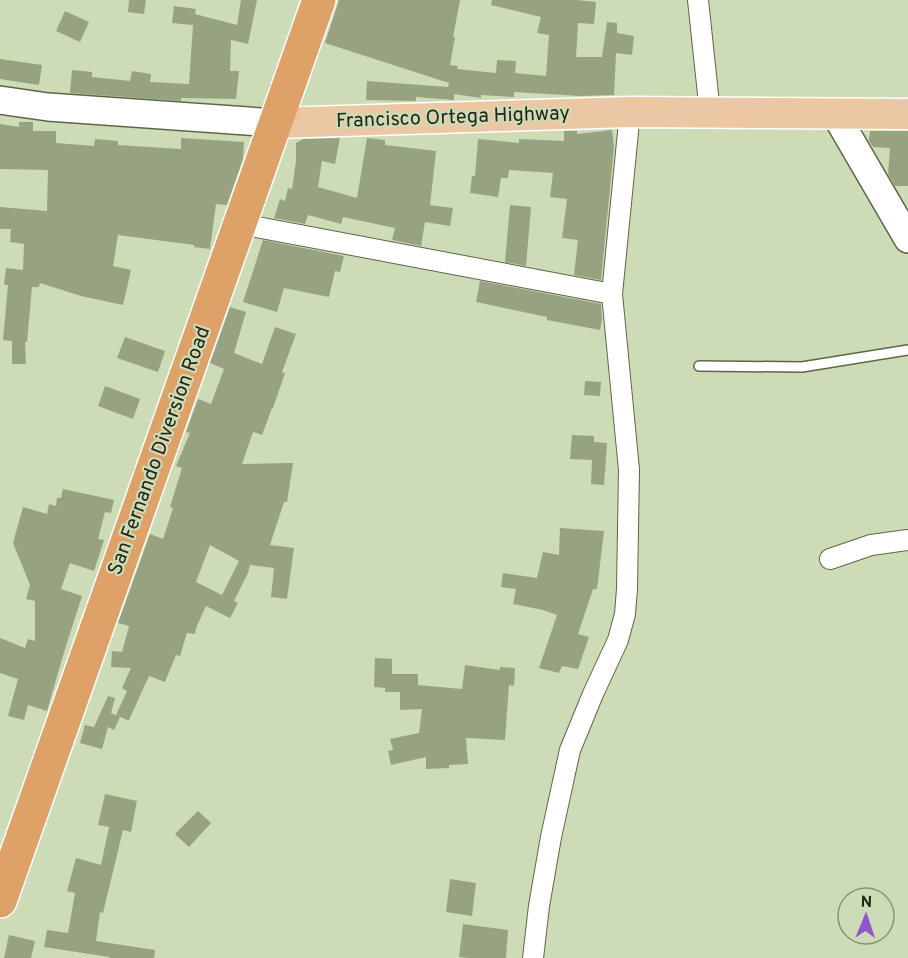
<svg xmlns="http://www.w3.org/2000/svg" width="908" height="958" font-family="Overpass,sans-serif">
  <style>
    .building { fill: #97a380; fill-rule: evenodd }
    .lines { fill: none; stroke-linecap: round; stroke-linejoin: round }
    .lane-casing { stroke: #5c6747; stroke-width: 12 }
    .street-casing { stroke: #5c6747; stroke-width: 22 }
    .secondary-casing { stroke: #5c6747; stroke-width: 30 }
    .primary-casing { stroke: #fff; stroke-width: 33 }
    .highway-casing { stroke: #fff; stroke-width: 36 }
    .lane { stroke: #fff; stroke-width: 9 }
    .street { stroke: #fff; stroke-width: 20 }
    .secondary { stroke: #fff; stroke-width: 27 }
    .primary { stroke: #ebc7a4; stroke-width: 30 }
    .highway { stroke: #dea167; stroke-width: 33 }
    .labels { text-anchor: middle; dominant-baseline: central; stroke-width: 4.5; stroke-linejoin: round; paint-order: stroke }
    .street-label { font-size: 20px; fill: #212618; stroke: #cedbb7 }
  </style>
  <rect width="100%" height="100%" fill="#cedbb7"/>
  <g class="building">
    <path d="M129,0H146L144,14L128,12Z"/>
    <path d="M241,0H257L248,44L231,40L230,71H239L236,99L181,98V101L70,93L72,70L92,72V77L130,81L132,71L151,74L150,82L189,84L193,25L172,23L174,6L196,9L195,14L237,25Z"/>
    <path d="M339,0H460L453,37H455L450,65L458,66L457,69L496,73L497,60L516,61L515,73L546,76L549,35L537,33L541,17L491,5L492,0H577L596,2L594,24L578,23L576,57H602L607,22L617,23V33L634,36L632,55L616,53L614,95L580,96L514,92V97L481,95V98L454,94V100L416,97V101L366,100L367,81L448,87L449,83L325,43Z"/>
    <path d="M65,11L89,22L80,42L56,31Z"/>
    <path d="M0,59L42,65L39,85L0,79Z"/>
    <path d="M19,122H33V131H56V143L94,146L95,139L118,141V145L181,149V138L244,142L243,159L227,205L216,204L210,249L194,247V245L118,235L113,266L131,270L123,305L81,296L40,283L39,287H32L27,342H25L26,364H12V341L3,340L8,285H4L6,268L23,270L24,244L10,242L11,229H0V207L47,211L48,170L0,169V124L19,127Z"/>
    <path d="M612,130L614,147L601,280L574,275L578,240L562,238L567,199L550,197L553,173L509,170L508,178H501L498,197L470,193L472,176H475L478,139L519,143V139L564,141V131H577V134Z"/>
    <path d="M870,131H908V186H895L888,174L890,148L873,147L869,141Z"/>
    <path d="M340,138L335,164L322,161L318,187L357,198L367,138L385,140V145L436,151L430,205L453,208L450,226L425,222L421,246L392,240L395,228L343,217L341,224L308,215L305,224L274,218L280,199L285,201L288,188L292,189L296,161V143L303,139Z"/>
    <path d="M510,205L531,207L526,266L505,262Z"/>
    <path d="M263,240L344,256L340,272L335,271L329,297L284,288L277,312L243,302Z"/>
    <path d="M480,281L601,304L602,319L600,330L547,320V317L476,302Z"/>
    <path d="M230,307L246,312L234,353L262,364L275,327L296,334L282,372L285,373L273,408H272L262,435L253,432L242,464L293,463L287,502H284L270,545L294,548L287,599L271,597L274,568L250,565L248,573L234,601L238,603L230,618L206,606L196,628L195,634L187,633L180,656L176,655L165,682L149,676L129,720H127L116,715L127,691L122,688L131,668L111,667L112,651L122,652L129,626L118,623L150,534L163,539L173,508L170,507L182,468L176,466L190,433L186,432L198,399L211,404L224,369L210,363ZM210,545L239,561L222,595L196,582Z"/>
    <path d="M125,337L165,351L158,372L117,358Z"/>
    <path d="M585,381L601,382L600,396L584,395Z"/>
    <path d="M105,386L140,399L133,419L98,406Z"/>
    <path d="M572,435L594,436V442L607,443L604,485L591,484L592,460L570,459Z"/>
    <path d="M63,489L114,500L111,513L105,512L98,539L104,540L94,571L70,563L61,589L82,596L65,649L47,711L28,705L24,720L8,716L18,679L0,673V638L25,648L28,639L35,641V601L26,599L30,585L13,543L23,507L47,514L49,504L56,506L57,498H61Z"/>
    <path d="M560,528L604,531L597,589H593L578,634L589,637L578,669L562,666L559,673L539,668L557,615L543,610L513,604L516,589L501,587L503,573L537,578L543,552L559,555Z"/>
    <path d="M375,658L392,659V674H418V685L462,689L465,665L500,670V667L515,668L514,686L509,685L505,740L466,738L468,764L449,765V768L426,769V757L391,765L388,751L393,750L390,739L419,733L422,709L400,710V692H385V688L374,687Z"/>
    <path d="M108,696L115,698L111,713L120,717L114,730L108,727L102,749L80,743L85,725L94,727Z"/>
    <path d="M105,794L137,801L131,832L123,830L103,913L100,912L96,941L155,950L154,958H109V957L44,947L47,930L68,933L75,893L67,891L76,858L101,865L109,827L98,825Z"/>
    <path d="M198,811L211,823L189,847L175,834Z"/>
    <path d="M450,879L476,883L472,916L446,912Z"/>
    <path d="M463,924L508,930L506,958H469L459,957Z"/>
    <path d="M9,935L35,941L31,958H4Z"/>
  </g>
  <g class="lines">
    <defs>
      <path id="lane" d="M699,366L802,367L908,350"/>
      <g id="street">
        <path d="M698,0L710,113"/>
        <path d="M241,224L612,294"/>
        <path d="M830,559L871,545L908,540"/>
        <path d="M533,958L539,906L551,837L570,750L593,694L618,640L625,614L627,589L629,470L612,294L630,112"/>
      </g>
      <g id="secondary">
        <path d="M0,100L48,107L276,123"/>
        <path d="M834,112L908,239"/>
      </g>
      <path id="primary" d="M276,123L630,112L908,114"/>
      <path id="highway" d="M0,901L319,0"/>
    </defs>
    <use href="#lane" class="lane-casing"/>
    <use href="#street" class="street-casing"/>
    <use href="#secondary" class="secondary-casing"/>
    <use href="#primary" class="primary-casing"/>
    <use href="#highway" class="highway-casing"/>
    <use href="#lane" class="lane"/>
    <use href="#street" class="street"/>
    <use href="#secondary" class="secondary"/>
    <use href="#primary" class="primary"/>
    <use href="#highway" class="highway"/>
  </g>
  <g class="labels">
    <g class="street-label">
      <text transform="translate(453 118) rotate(-2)">Francisco Ortega Highway</text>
      <text transform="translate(160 451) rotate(-70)">San Fernando Diversion Road</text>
    </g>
  </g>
  <g transform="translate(866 916) rotate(2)"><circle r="28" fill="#cedbb7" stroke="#899377" stroke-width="1.5"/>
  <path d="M0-4.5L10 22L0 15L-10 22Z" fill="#9056cd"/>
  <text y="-9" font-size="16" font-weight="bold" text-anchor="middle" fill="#212618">N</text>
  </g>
</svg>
